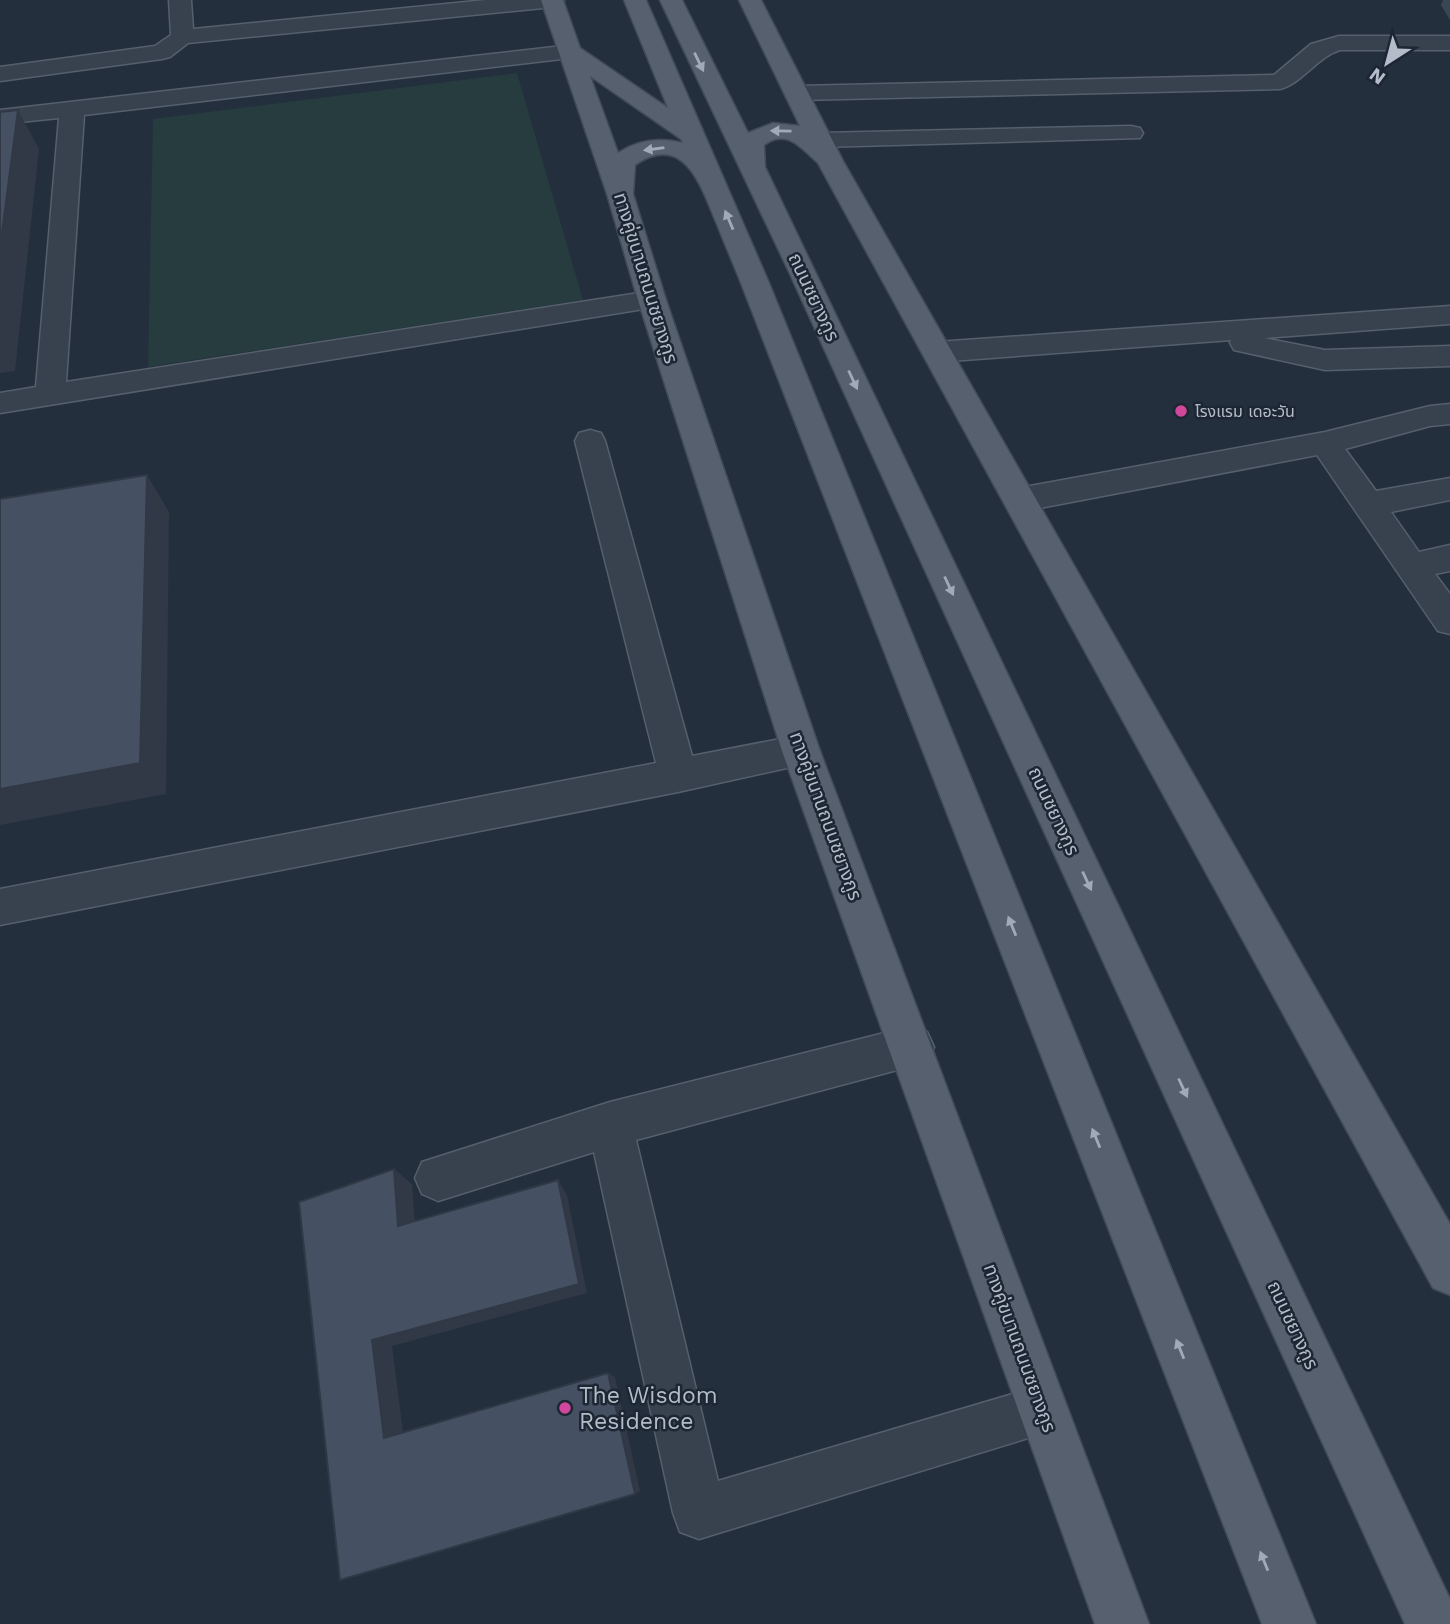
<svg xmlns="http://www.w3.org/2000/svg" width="1450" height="1624" font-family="'Work Sans','Noto Sans Thai',sans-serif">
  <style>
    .green { fill: #263c3f }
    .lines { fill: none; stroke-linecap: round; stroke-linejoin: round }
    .minor-casing { stroke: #565f6c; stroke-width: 3 }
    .major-casing { stroke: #414a57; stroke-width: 3 }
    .minor { fill: #38414e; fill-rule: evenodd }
    .major { fill: #56606e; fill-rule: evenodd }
    .wall { fill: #3b4654 }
    .shaded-wall { fill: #303945 }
    .building { fill: #455162; stroke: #303945; stroke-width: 2 }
    .oneway { fill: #a1aab7 }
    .hotel-dot { fill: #d1479c; stroke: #1d2633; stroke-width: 2.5 }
    .labels { text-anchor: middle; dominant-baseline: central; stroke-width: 5; stroke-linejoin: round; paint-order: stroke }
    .far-poi-label { font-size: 16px; fill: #b4bcc9; stroke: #1d2633; text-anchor: start }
    .street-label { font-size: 19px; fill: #b4bcc9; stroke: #1d2633 }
    .near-poi-label { font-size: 23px; fill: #b4bcc9; stroke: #1d2633; text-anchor: start }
  </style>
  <rect width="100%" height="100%" fill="#242f3e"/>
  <path class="green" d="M517,73L583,300L148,367L153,119Z"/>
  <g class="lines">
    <defs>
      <g id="minor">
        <path d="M169,0H191L193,29L486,0H564L561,5L553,7L188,43L170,57L162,59L0,81V67L155,46L171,35Z"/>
        <path d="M1339,36H1450V50H1340C1317,57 1303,83 1280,89L798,100L790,98L786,93L790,88L798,86L1274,75L1311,44Z"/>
        <path d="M571,45L579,47L583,52L579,57L84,115L66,382L652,291L662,294L666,300L662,306L0,413V393L36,387L59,118L0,124V110Z"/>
        <path d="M1131,126L1140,128L1143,133L1140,138L821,147L812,145L809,140L812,135L821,133Z"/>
        <path d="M1450,306V324L1264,338L1325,350L1450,346V366L1325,370L1234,350L1230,343L1231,340L937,362L927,359L922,352L927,345L937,342Z"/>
        <path d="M1450,404V424L1430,426L1345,449L1376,491L1450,478V500L1391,512L1419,552L1450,545V571L1435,574L1450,594V634L1438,631L1317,455L1019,512L1008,508L1003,500L1008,492L1019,488L1325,432L1430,406Z"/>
        <path d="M590,430L601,433L605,441L692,756L801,735L814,740L820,751L814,762L678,792L0,925V889L656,763L575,441L579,433Z"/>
        <path d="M912,1026L927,1032L934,1047L927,1062L636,1140L718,1481L1043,1385L1061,1392L1068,1410L1061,1428L699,1539L680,1532L673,1513L594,1152L438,1201L422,1194L415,1178L422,1162L610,1102Z"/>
      </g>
      <g id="major">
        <path d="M541,0H563L580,48L668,108L624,0H646L769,283L1316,1624H1262L741,283C733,263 724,242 716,222C701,186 684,131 635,165L633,194L666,300L820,751L1149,1624H1095L782,751L638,300L607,194ZM590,76L681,139L683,143C660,137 638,140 618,153Z"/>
        <path d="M660,0H682L748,133L773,123L800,126L739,0H761L843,161L1450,1224V1295L1433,1288L818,163C801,148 787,128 764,145L765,167L1450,1599V1624H1405L790,274Z"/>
      </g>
    </defs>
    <use href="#minor" class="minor-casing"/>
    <use href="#major" class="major-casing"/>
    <use href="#minor" class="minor"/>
    <use href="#major" class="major"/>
  </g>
  <path class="wall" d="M1443,0H1450V20L1441,5Z"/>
  <g class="shaded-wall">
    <path d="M18,110L39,149L15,371L0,373V248Z"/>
    <path d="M147,475L169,512L166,794L0,825V789Z"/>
    <path d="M394,1169L412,1184L416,1238L398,1226Z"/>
    <path d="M558,1180L567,1195L587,1293L392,1346L404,1439L384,1438L372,1340Z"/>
    <path d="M608,1373L615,1377L640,1491L635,1494Z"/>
  </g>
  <g class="building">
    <path d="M18,110L0,248V112Z"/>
    <path d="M147,475L140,763L0,789V499Z"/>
    <path d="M394,1169L398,1226L558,1180L579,1284L372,1340L384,1438L608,1373L635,1494L340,1580L299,1202Z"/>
  </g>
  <defs><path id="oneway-solid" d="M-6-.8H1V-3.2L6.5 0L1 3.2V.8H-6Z" transform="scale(1.75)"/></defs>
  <g class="oneway">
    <use href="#oneway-solid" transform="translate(699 62) rotate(64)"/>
    <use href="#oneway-solid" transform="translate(781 131) rotate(-179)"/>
    <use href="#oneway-solid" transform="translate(654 149) rotate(172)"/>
    <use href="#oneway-solid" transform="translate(729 220) rotate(-113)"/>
    <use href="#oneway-solid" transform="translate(853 380) rotate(65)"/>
    <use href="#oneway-solid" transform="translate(949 586) rotate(65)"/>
    <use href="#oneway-solid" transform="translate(1087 881) rotate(65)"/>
    <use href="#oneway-solid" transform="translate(1012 926) rotate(-112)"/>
    <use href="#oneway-solid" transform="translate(1183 1088) rotate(65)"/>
    <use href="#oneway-solid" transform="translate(1096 1138) rotate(-112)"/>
    <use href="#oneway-solid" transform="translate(1180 1349) rotate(-112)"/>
    <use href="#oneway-solid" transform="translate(1264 1561) rotate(-112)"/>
  </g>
  <g class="hotel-dot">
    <circle cx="1181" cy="411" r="7"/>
    <circle cx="565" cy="1408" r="7"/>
  </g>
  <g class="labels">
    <g class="far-poi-label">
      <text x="1195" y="411">โรงแรม เดอะวัน</text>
    </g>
    <g class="street-label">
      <text transform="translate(646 278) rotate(73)">ทางคู่ขนานถนนชยางกูร</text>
      <text transform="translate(814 297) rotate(65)">ถนนชยางกูร</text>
      <text transform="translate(1054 811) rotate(65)">ถนนชยางกูร</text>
      <text transform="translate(826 816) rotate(70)">ทางคู่ขนานถนนชยางกูร</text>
      <text transform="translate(1293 1325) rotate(65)">ถนนชยางกูร</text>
      <text transform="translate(1020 1348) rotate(70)">ทางคู่ขนานถนนชยางกูร</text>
    </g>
    <g class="near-poi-label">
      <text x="579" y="1395">The Wisdom<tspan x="579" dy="26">Residence</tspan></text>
    </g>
  </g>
  <g transform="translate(1387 63) rotate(216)" stroke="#1d2633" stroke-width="5" paint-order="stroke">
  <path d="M0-5L12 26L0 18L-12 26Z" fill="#b4bcc9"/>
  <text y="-10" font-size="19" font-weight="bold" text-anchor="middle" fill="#b4bcc9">N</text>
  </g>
</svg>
